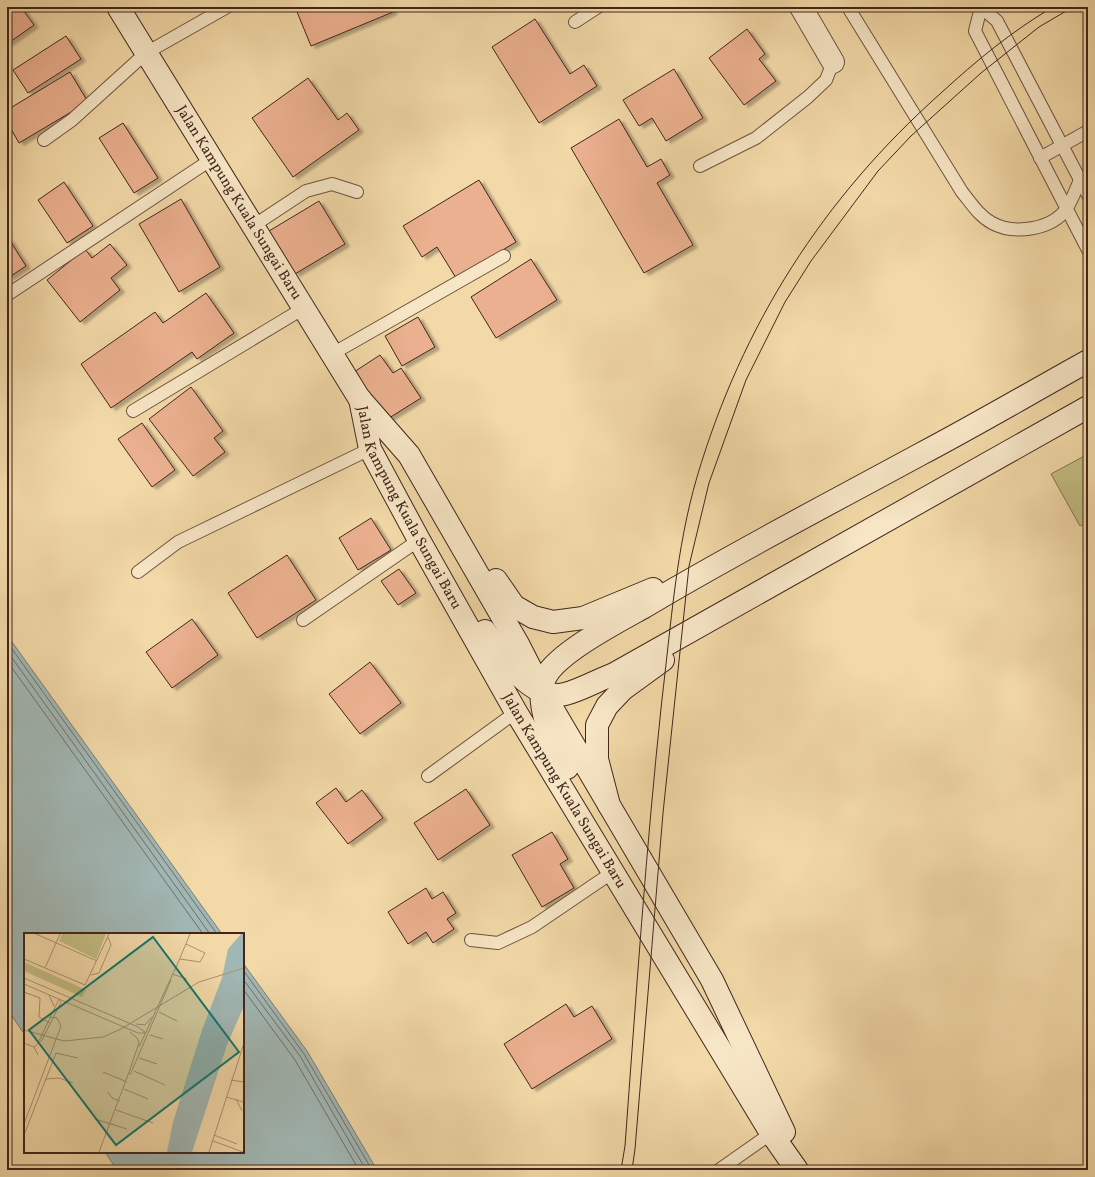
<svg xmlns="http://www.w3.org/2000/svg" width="1095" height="1177" font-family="Vollkorn,serif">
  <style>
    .green { fill: #c3bd82; stroke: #827250 }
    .water { fill: #a1b7b4; stroke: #7a7d78 }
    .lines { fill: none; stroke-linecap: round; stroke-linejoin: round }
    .shore { stroke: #706e68; stroke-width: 1 }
    .building { fill: #ebb08f; stroke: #40261d; filter: url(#shadow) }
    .lane-casing { stroke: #6d5340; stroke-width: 14 }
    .street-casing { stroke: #6d5340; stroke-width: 24 }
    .secondary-casing { stroke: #40261d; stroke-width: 24 }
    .lane { stroke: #f7e6c6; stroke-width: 12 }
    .street { stroke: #f7e6c6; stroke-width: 22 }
    .secondary { stroke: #f7e6c6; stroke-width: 22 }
    .tram { stroke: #40261d; stroke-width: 1 }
    .labels { text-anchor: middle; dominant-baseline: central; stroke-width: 3; stroke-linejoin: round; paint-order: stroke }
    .street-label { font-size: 15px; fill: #40261d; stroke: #f7e6c6 }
    .inset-road { fill: none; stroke: #ab9170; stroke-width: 1 }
    .view { fill: #0f766e; fill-opacity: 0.15; stroke: #0f766e; stroke-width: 2 }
    .inset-edge { fill: none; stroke: #40261d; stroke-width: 2 }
  </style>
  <defs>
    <filter id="shadow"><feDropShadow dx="4.5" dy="2.5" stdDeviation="1" flood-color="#0004"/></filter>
  </defs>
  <rect width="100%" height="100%" fill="#f3d9a8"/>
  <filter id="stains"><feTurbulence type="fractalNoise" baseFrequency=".005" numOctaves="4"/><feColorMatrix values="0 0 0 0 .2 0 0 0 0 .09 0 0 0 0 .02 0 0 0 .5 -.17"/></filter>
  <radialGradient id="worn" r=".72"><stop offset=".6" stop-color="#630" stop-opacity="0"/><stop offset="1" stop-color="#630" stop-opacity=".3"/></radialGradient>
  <path class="green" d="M1088,454V522L1080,526L1051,474Z"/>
  <g class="water">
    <path d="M7,635L222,934H25V1035L7,1009Z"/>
    <path d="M243,963L307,1051L377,1170H117L105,1152H243Z"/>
  </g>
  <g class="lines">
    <g class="shore">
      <path d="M7,642L217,934"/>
      <path d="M7,651L210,934"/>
      <path d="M7,661L203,934"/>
      <path d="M243,970L304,1054L372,1170"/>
      <path d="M243,979L300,1056L366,1170"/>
      <path d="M243,989L295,1060L359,1170"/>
    </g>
  </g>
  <g class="building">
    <path d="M7,7H21L34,25L7,44Z"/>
    <path d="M295,7H391L393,12L311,46Z"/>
    <path d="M535,19L570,74L584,65L597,86L539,123L492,47Z"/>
    <path d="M747,29L765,54L759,59L776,81L744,105L709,58Z"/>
    <path d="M66,36L81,59L28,93L13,70Z"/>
    <path d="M674,69L703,118L666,141L652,118L639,126L623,100Z"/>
    <path d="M70,72L88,102L19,143L7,122V110Z"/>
    <path d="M308,78L338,120L347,113L359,130L293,177L252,118Z"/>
    <path d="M619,119L647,167L661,159L670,175L657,183L693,245L644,273L571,148Z"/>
    <path d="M123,123L158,178L134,193L99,138Z"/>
    <path d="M479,180L516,242L456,278L437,247L422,257L403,226Z"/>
    <path d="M64,182L93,226L67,243L38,200Z"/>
    <path d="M181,199L220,267L179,292L139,224Z"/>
    <path d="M319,201L345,244L295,274L269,231Z"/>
    <path d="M9,239L26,266L8,278L7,240Z"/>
    <path d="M110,244L127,265L111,278L120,290L80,322L47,280L85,249L92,258Z"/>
    <path d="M531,259L557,300L496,338L471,297Z"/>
    <path d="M206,293L234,333L197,359L192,352L111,408L81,364L155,312L163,323Z"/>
    <path d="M418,317L435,347L402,366L385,336Z"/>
    <path d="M380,355L393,373L401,368L421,398L386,420L354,372Z"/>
    <path d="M191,387L223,431L214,438L225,452L193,476L149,419Z"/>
    <path d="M142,423L175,470L152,487L118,439Z"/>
    <path d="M371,518L391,550L358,570L339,538Z"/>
    <path d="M287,555L316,600L257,638L228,593Z"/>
    <path d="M399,569L416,593L398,605L381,581Z"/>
    <path d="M192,619L218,655L172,688L146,652Z"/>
    <path d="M370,662L401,703L360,734L329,694Z"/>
    <path d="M336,788L346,802L362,790L383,818L348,844L316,803Z"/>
    <path d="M466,789L490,825L438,860L414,823Z"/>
    <path d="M552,832L568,859L560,864L574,888L542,907L512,855Z"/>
    <path d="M426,888L432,899L443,892L456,913L447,919L454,929L433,943L426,932L408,944L388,912Z"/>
    <path d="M566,1004L574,1017L592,1006L612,1039L532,1089L504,1044Z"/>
  </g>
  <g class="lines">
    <defs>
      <g id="lane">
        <path d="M848,7L962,192C971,203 979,216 992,223C1014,235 1052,230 1067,208C1072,200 1076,189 1080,180"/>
        <path d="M981,7L975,31L1088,250"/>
        <path d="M981,7L997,21L1088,195"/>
        <path d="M575,22L598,7"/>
        <path d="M44,140L72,120L146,53L227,7"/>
        <path d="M1040,158L1088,131"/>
        <path d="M700,166L756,138L808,97L826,80L833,62"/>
        <path d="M253,226L306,191L332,184L357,192"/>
        <path d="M7,295L212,159"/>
        <path d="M332,354L504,256"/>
        <path d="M133,411L304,308"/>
        <path d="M138,572L178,542L370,449"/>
        <path d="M303,620L419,540"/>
        <path d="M428,776L516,712"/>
        <path d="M471,940L498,943L532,927L613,872"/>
        <path d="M719,1170L776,1130"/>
      </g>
      <path id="street" d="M801,7L833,62"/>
      <g id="secondary">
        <path id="s1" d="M118,7L359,398L409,455L518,644L542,691L609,805"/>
        <path id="s2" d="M360,399L370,449L419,540L516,712L771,1133L797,1170"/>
        <path d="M496,580L514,606L533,617L553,622L583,618L653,589"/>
        <path d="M485,631C501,655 531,702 565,694C581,690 598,680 614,674L1088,407"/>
        <path d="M663,660L623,689L607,706L597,725V759L609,805L712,980L784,1132"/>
        <path d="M567,768C554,747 532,700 546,676C559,652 619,621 644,607C734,553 827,505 919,455C976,425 1032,392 1088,361"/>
      </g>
    </defs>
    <use href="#lane" class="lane-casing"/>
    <use href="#street" class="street-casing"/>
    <use href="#secondary" class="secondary-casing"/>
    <use href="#lane" class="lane"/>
    <use href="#street" class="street"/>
    <use href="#secondary" class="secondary"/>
    <g class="tram">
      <path d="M621,1170L625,1146C636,997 646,848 662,699C671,625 676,549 697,477C742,325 823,198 941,93C976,61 1012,31 1053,7"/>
      <path d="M632,1170L635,1149L663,813L689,566L709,483L746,380L785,302L811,261L878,171L911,136L981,73L1039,27L1073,7"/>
    </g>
  </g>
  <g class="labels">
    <g class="street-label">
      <text stroke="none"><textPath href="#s1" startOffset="230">Jalan Kampung Kuala Sungai Baru</textPath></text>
      <text stroke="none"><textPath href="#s2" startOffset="120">Jalan Kampung Kuala Sungai Baru</textPath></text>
      <text stroke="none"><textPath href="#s2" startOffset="444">Jalan Kampung Kuala Sungai Baru</textPath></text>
    </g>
  </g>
  <g transform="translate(24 933)">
    <rect width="220" height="220" fill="#f3d9a8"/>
    <path d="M38,1H82L72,26L35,8ZM0,29L62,57L58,64L0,38Z" fill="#c3bd82"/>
    <path d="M217,1H220V73L203,112L168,219H143L149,189L178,97L198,45L204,16Z" fill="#a1b7b4"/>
    <path class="inset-road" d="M12,1L73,28M0,26L61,52L85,1M156,26L176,29L181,20L162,11M21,35L36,1M151,37L166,1M148,41L163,46M67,42L75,40L87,12L84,4M0,45L114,94L122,100M0,51L95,92L114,100H122M0,59L16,65L15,84L26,90M25,62L30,73M135,79L153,88M112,91L121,92L128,84M0,97L40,108L79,104L97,96L175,49L220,35M106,99L113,105L115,110L107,133M126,102L139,106M15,108L35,66M0,110L10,114L14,122M10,114L18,107L37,69L35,66M115,114L151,36M115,125L133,131M110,138L141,152M79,139L103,149M106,142L147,47M22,146L35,145L49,150M207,147L220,149M100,156L124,166M84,159L88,165L96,168M202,164L220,169M212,166L218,178M92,177L129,190M71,186L103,196M0,191L37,93L33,85L25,84M0,202L32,120L54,125M190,202L213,211M189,208L219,219M75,219L108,131M185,219L220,110"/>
    <path class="view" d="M129,4L215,119L92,212L5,97Z"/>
    <rect width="220" height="220" class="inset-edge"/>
  </g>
  <rect width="1095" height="1177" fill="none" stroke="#f3d9a8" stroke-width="24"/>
  <rect x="8" y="8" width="1079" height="1161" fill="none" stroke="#40261d" stroke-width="2"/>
  <rect x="12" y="12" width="1071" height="1153" fill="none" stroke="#40261d"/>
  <rect width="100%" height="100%" filter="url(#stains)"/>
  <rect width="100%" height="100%" fill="url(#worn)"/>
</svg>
